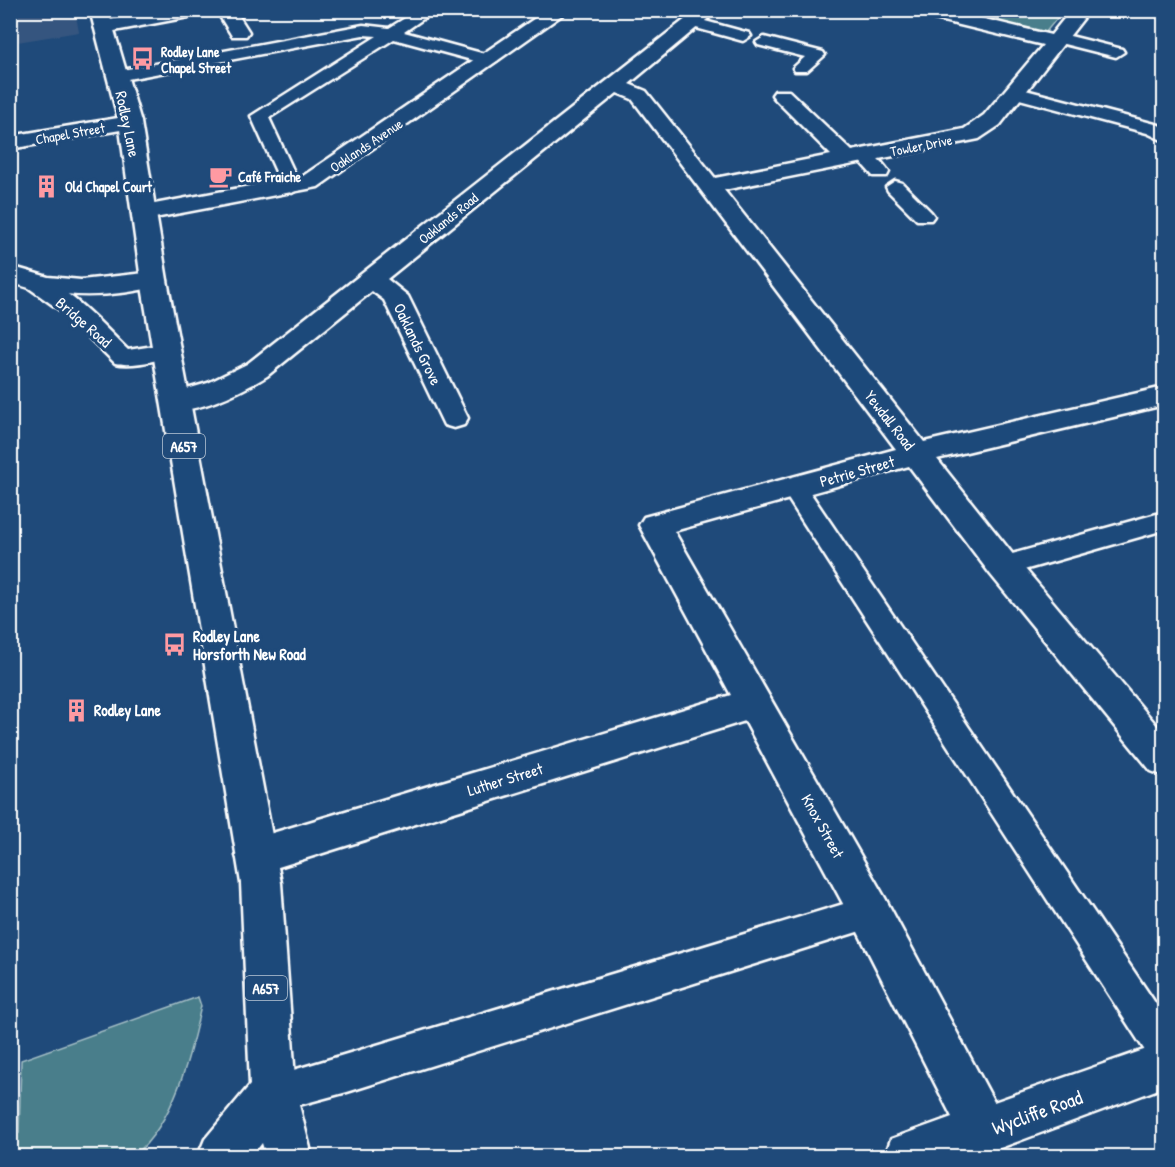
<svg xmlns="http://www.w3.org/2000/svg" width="1175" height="1167" font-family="'Patrick Hand',sans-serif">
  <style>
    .built { fill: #35557f }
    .green { fill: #4a7e8b; stroke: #a4bec5; stroke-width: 1.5 }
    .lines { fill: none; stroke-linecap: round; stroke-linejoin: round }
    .lane-casing { stroke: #fff; stroke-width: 5 }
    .street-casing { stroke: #fff; stroke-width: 5 }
    .primary-casing { stroke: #fff; stroke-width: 5 }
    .lane { fill: #1f4a7a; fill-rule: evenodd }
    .street { fill: #1f4a7a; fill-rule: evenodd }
    .primary { fill: #1f4a7a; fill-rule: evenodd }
    .labels { text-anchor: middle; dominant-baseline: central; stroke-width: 6; stroke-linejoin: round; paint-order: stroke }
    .far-poi-label { font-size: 14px; font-weight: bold; fill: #fff; stroke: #1f4a7a; text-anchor: start }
    .far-street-label { font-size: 14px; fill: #fff; stroke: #1f4a7a }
    .shield { fill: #1f4a7a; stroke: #bcc9d7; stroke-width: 1.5 }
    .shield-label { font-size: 15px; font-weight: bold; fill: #fff }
    .street-label { font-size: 16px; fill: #fff; stroke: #1f4a7a }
    .poi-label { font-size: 16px; font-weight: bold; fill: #fff; stroke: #1f4a7a; text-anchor: start }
    .near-street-label { font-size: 20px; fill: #fff; stroke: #1f4a7a }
  </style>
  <rect width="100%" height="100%" fill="#1f4a7a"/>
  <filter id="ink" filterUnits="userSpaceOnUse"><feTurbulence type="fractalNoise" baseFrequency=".0167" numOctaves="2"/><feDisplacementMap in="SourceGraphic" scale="12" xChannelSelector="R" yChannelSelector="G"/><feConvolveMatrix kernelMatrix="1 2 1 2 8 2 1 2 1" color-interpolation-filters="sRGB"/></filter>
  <g filter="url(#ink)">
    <path class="built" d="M11,10L75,11L79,32L11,43Z"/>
    <g class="green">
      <path d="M947,11H1063L1045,33Z"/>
      <path d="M198,997L201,1006C190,1056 175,1121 134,1156H11V1134L19,1133L21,1060Z"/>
    </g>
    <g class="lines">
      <defs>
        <g id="lane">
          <path d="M418,10H436L404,32L496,57L498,60L490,65L394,39L269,118L301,187L292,193L283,187L251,116L377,36L363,35L117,81L109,76L117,71L363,25L389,28Z"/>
          <path d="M694,18L749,33L751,36L743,41L689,26L686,23L689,20Z"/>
          <path d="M1058,33L1122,49L1124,52L1116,57L1052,41L1050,38L1052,35Z"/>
          <path d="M764,37L823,52L825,55L807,71H795L793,68L805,57L758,45L756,42Z"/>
          <path d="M1014,87L1159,125L1164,129V141L1147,133L1008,96L1006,92Z"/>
          <path d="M864,151C874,153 883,163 889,172L887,176H873L855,156L858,152Z"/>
          <path d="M895,181L902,183L931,212L934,216L931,220H917L888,191L886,187Z"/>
          <path d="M36,278C69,286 104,327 128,350L167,344L175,346L178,351L175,356C157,360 133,367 115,363L64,313L29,288L26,284L29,280Z"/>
          <path d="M794,479L803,482L1164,1016V1065L1151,1060L785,494L781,488L785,482Z"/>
          <path d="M1164,512V530L1003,576L994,573L990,566L994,559Z"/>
          <path d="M870,896L882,901L887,912L882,923L870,928L347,1092L273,1112L260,1106L254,1093L260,1080L347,1054Z"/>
        </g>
        <g id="street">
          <path d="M162,10H203L194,16L104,33L94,27L104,21Z"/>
          <path d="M216,10H235L249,32L246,36H232Z"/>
          <path d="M547,10H569L318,187L144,220L136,218L132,213L136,208L144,206L303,176Z"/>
          <path d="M697,10H718L629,84L646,91L715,178L831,155L775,99L772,95L775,91H789L852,151L964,129L984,115L1043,45L914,14L912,10H947L1051,35L1071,10H1090L1000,125L979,139L724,190L924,442L1164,387V405L937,459L1015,557L1164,734V776L1151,771L991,575L909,466L674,531L885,898L994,1102L1164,1043V1087L984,1154L885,1156L891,1139L952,1117L855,926L745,721L256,874L242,869L236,856L242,843L256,838L731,695L639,525L644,517L896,449L632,99L617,93L387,279L408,296L468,418L464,425L454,428L444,425L384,300L372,291L267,376C243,391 193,416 166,409L162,402L166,395L208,383L247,364Z"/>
          <path d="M130,116L138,117L141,122L138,127L10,149V136Z"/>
          <path d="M10,266L48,277L81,280L154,272L163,275L167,280L163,285C112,298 60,300 10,282Z"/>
        </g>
        <path id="primary" d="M90,10H108L141,122L167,280L281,883L296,1093L312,1156H266L262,1143L252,1156H198L205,1139L250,1085L241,883L141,280L119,122Z"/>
      </defs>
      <use href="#lane" class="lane-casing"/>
      <use href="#street" class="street-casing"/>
      <use href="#primary" class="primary-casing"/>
      <use href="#lane" class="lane"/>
      <use href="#street" class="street"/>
      <use href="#primary" class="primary"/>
    </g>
  </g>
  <defs>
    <symbol id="bus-bare" viewBox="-9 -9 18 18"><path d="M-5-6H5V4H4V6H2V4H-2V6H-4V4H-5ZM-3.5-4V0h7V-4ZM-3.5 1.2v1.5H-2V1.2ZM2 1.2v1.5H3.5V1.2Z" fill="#ff9aa2" stroke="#1f4a7a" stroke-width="2.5" paint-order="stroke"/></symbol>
    <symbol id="cafe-bare" viewBox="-9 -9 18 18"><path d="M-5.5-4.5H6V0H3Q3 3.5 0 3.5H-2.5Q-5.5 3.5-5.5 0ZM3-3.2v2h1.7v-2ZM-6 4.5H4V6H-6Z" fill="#ff9aa2" stroke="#1f4a7a" stroke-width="2.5" paint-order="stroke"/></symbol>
    <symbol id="building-bare" viewBox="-9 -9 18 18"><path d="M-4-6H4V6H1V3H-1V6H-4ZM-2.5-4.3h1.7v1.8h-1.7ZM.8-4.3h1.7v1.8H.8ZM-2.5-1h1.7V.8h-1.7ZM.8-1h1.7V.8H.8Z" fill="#ff9aa2" stroke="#1f4a7a" stroke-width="2.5" paint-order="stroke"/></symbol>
  </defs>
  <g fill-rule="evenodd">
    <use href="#bus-bare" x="126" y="42" width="33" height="33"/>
    <use href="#cafe-bare" x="204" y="160" width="33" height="33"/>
    <use href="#building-bare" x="30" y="170" width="33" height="33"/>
    <use href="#bus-bare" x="158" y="628" width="33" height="33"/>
    <use href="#building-bare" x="60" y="694" width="33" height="33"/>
  </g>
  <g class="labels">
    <g class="far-poi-label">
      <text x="161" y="51">Rodley Lane<tspan x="161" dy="16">Chapel Street</tspan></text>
      <text x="238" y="176">Café Fraiche</text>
      <text x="65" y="186">Old Chapel Court</text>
    </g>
    <g class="far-street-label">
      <text transform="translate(70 133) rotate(-10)">Chapel Street</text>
      <text transform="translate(366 145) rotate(-34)">Oaklands Avenue</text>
      <text transform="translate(921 145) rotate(-11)">Towler Drive</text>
      <text transform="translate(448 218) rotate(-39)">Oaklands Road</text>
    </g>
    <g class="shield">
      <rect x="163" y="434" width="42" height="24" rx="4.5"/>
      <rect x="245" y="976" width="42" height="24" rx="4.5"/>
    </g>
    <g class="shield-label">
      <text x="184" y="446">A657</text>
      <text x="266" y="988">A657</text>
    </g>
    <g class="street-label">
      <text transform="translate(128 124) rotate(78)">Rodley Lane</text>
      <text transform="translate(84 322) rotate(41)">Bridge Road</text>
      <text transform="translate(418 344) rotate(64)">Oaklands Grove</text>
      <text transform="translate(890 420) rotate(52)">Yewdall Road</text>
      <text transform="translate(857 471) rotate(-16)">Petrie Street</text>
      <text transform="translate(505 779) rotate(-17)">Luther Street</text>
      <text transform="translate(823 826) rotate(61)">Knox Street</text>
    </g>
    <g class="poi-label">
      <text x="193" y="636">Rodley Lane<tspan x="193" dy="18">Horsforth New Road</tspan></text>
      <text x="94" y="710">Rodley Lane</text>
    </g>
    <g class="near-street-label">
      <text transform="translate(1037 1112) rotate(-20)">Wycliffe Road</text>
    </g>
  </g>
  <rect width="1175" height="1167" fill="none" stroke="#1f4a7a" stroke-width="36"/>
  <rect x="18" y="18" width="1139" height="1131" fill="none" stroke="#fff" stroke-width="2" filter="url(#ink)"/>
</svg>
